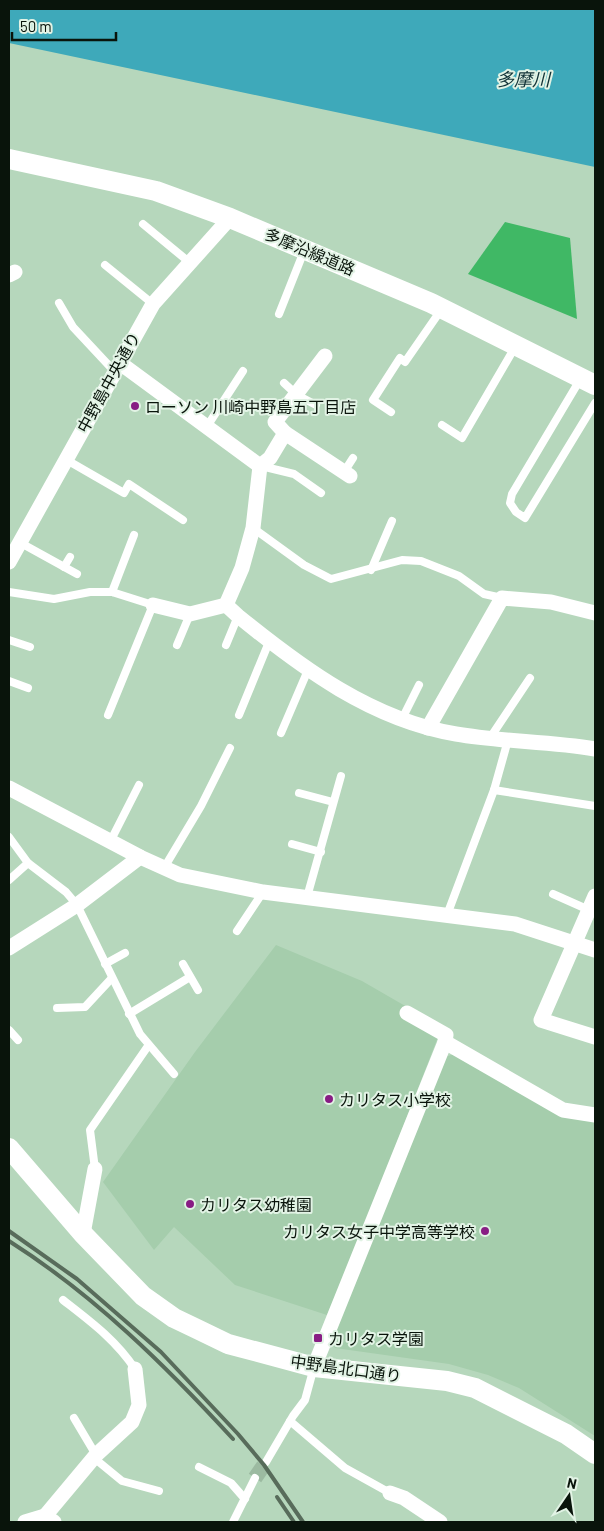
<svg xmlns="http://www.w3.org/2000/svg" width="604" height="1531" font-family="Barlow,'Noto Sans JP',sans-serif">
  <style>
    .built { fill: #a5cdac }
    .green { fill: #40b865 }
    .water { fill: #3ea9ba }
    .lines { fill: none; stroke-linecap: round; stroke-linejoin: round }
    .street-tunnel { stroke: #9cbaa1; stroke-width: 15; stroke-dasharray: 15 8; stroke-linecap: butt }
    .lane { stroke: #fff; stroke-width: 8 }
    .street { stroke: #fff; stroke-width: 15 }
    .secondary { stroke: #fff; stroke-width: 20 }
    .rail { stroke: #586c5b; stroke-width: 4 }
    .poi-dot { fill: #881d84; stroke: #e2f3e5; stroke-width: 2 }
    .labels { text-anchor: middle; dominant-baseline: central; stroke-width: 4; stroke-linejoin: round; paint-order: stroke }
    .street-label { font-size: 16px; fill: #09140b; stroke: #e2f3e5 }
    .poi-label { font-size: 16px; fill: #09140b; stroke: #e2f3e5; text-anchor: start }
    .water-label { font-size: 18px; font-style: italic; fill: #103136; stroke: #e2f3e5 }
  </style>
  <rect width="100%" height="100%" fill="#b6d7bc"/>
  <g class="built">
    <path d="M276,945L362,981L407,1007L438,1037L352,1258L327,1315L235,1285L174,1227L154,1250L103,1182L195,1052Z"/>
    <path d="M455,1054L595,1120V1436L519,1388L488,1375L449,1364L335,1348L330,1342L444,1057Z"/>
  </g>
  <path class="green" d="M505,222L570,238L577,319L468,274Z"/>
  <path class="water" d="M9,9H595V167L9,43Z"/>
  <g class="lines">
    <path class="street-tunnel" d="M255,1478L266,1462"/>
    <g class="lane">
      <path d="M143,224L189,262"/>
      <path d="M105,265L153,304"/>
      <path d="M59,303L73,327L115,372"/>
      <path d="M279,314L304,251"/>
      <path d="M581,378L512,494L510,503L516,512L525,518L595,403"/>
      <path d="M284,383L297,395L316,405"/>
      <path d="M391,412L373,400L400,358L405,362L441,310"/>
      <path d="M442,425L462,438L515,347"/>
      <path d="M206,428L243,371"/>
      <path d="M65,459L124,493L129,484L183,520"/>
      <path d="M261,466L294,474L321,493"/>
      <path d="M344,472L353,458"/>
      <path d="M253,528L304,565L331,579L402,560L421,561L459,576L484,594L502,598"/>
      <path d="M19,542L77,574"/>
      <path d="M64,567L70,557"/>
      <path d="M371,570L392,521"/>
      <path d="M9,592L54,599L90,592H112L153,605L108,715"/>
      <path d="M112,592L134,535"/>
      <path d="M9,640L30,647"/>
      <path d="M177,645L190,614"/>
      <path d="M226,645L238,616"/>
      <path d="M9,681L28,688"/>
      <path d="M239,715L269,642"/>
      <path d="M402,719L419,685"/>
      <path d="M281,733L308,670"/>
      <path d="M490,738L530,678"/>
      <path d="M494,790L595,806"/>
      <path d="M299,793L333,802"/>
      <path d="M9,837L28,863L66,892L77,905L140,1034L174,1074"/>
      <path d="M111,840L139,785"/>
      <path d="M292,844L321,852"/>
      <path d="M164,868L201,806L230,748"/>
      <path d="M9,880L28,863"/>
      <path d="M553,894L589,910"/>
      <path d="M307,897L341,776"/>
      <path d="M447,915L494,790L508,740"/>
      <path d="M237,931L263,892"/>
      <path d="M105,964L125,953"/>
      <path d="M183,964L198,990"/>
      <path d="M57,1008L85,1007L111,979"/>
      <path d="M129,1014L190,977"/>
      <path d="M9,1030L18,1040"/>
      <path d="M95,1169L90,1130L148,1046"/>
      <path d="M63,1300C90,1321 116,1340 135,1369"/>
      <path d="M74,1418L96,1455"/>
      <path d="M290,1421L345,1468L390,1493"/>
      <path d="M94,1458L122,1481L159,1491"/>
      <path d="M266,1462L293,1416L305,1400L314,1367"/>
      <path d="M199,1467L231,1483L245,1499"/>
      <path d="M233,1522L255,1478"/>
    </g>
    <g class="street">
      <path d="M9,275L15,272"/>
      <path d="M120,363L260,466L253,528L242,568L226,605L238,616C302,668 372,720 456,734C502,742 549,741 595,749"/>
      <path d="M285,433L275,422L325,356"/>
      <path d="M260,466L270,458L285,433L350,476"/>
      <path d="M9,562L153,304L230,218"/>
      <path d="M153,605L190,614L226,605"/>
      <path d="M428,728L502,598L551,602L595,613"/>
      <path d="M9,788L140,857L180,875L263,892L515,924L595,950"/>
      <path d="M595,896L541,1020L595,1037"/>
      <path d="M9,948L77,905L140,857"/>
      <path d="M445,1042L563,1110L595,1115"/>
      <path d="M83,1234L95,1169"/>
      <path d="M314,1367L445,1042L446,1035L407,1013"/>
      <path d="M390,1493L404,1498L440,1522"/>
      <path d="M45,1516L96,1455L132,1422L139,1405L135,1369"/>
      <path d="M25,1522L45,1516L54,1522"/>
    </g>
    <g class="secondary">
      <path d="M9,159L156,191L230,218L431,303L595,385"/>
      <path d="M9,1148L83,1234L143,1296L174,1318L197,1329L228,1344L314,1367L447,1381L475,1388L566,1434L595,1454"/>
    </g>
    <g class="rail">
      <path d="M9,1231L77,1279L161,1352L238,1434L264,1465L303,1522"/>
      <path d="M9,1241C94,1295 165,1365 233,1439"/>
      <path d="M277,1497L294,1522"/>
    </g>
  </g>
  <g class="poi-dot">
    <circle cx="135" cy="406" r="5"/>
    <circle cx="329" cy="1099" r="5"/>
    <circle cx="190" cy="1204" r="5"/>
    <circle cx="485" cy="1231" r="5"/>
    <rect x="313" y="1333" width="10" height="10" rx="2.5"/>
  </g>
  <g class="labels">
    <g class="street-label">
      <text transform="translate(310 251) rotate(23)">多摩沿線道路</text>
      <text transform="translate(108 382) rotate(-61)">中野島中央通り</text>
      <text transform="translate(346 1368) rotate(8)">中野島北口通り</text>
    </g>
    <g class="poi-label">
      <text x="145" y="406">ローソン 川崎中野島五丁目店</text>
      <text x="339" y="1099">カリタス小学校</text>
      <text x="200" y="1204">カリタス幼稚園</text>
      <text x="475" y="1231" text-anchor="end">カリタス女子中学高等学校</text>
      <text x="328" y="1338">カリタス学園</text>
    </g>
    <g class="water-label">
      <text x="523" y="79">多摩川</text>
    </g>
  </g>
  <rect width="604" height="1531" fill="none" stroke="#09140b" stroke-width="20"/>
  <g transform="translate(569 1496) rotate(13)" stroke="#e2f3e5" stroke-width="4" paint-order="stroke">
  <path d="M0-4L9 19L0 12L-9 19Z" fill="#09140b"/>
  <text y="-8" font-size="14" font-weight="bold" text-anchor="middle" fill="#09140b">N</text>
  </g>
  <path d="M12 32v8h104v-8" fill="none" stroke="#09140b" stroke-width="2.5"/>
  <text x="20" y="32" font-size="15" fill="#09140b" stroke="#e2f3e5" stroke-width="4" paint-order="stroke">50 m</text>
</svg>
